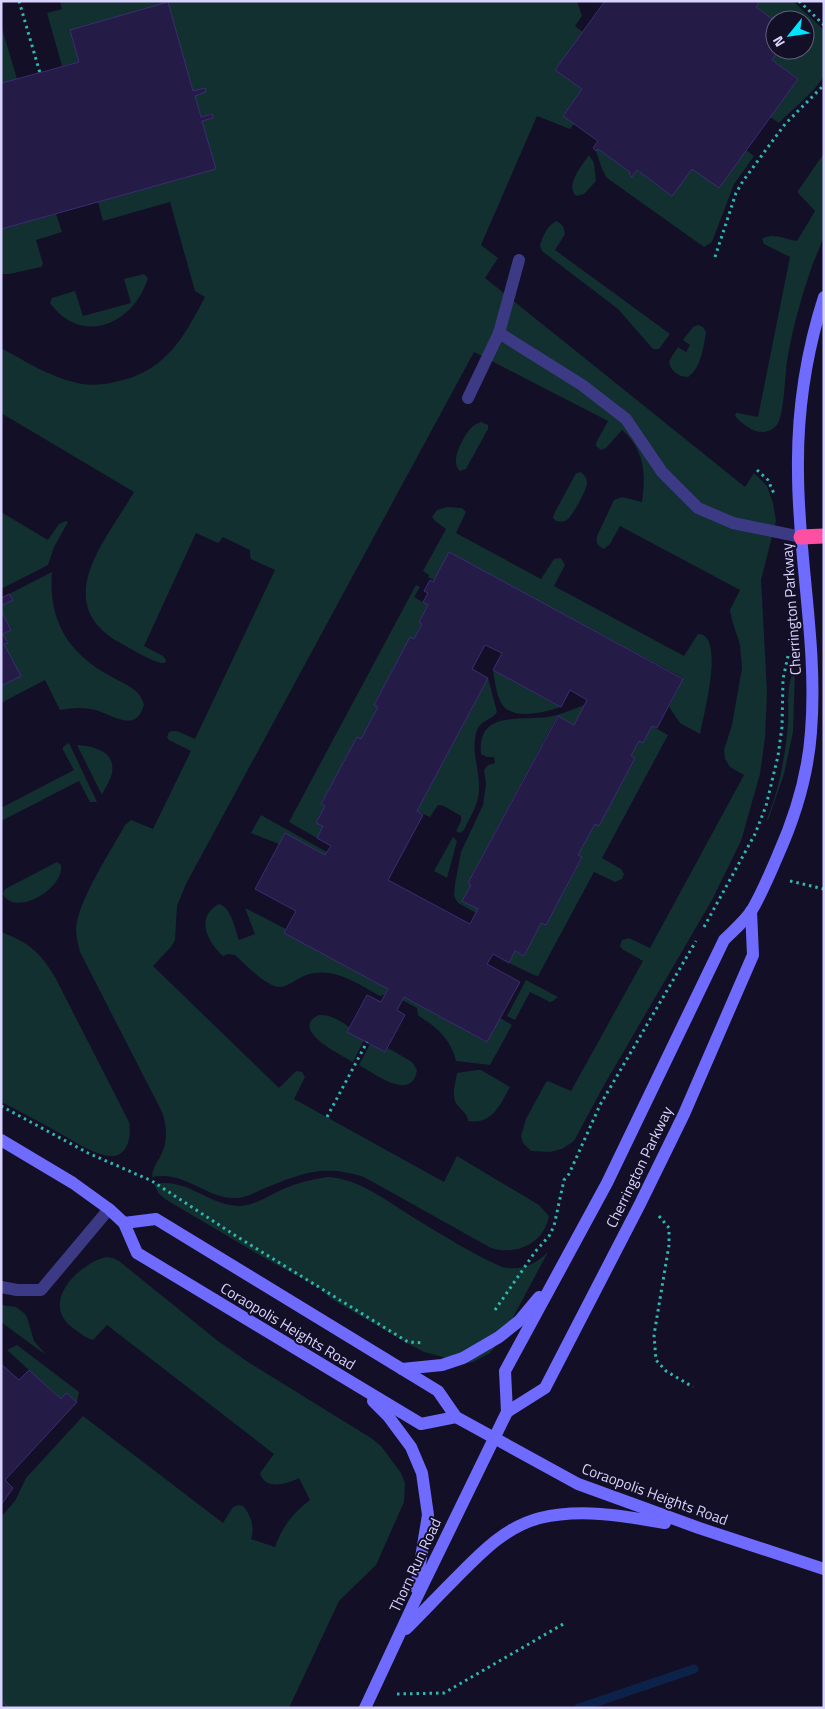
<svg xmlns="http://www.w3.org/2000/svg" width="825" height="1709" font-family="'Titillium Web',sans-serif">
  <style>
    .green { fill: #12302f }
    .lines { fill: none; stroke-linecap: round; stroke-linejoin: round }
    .stream { stroke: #0c2248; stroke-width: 9 }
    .building { fill: #241b47; stroke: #3b2d73; fill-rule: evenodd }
    .path { stroke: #2fb8b0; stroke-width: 3; stroke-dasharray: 2.5 4; stroke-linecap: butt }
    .lane { stroke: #3d3a85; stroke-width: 12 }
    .secondary { stroke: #6f6bff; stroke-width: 12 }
    .highway { stroke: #ff4fa3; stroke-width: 15 }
    .labels { text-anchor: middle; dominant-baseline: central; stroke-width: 4; stroke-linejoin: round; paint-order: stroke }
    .street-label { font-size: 15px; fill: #d9d4ff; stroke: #130f26 }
  </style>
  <rect width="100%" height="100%" fill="#130f26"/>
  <g class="green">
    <path d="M60,1H577L582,16L575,26L583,32L555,70L582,89L563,116L574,124L570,129L537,116L481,245L498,258L485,278L745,487L754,473L767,486L773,503L776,521L761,580L767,691L765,738L760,774L741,841L712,900L603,1087L574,1141L562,1149L550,1152L531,1151L523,1143L521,1136L526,1119L546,1082L548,1081L571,1091L643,961L622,949L620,946L622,940L629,938L650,948L744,775L730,767L725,759L724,750L732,725L742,668L740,645L732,620L730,610L740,590L620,526L610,544L604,549C597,546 596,542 597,536L614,500L622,497L642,502C646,475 645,450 622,430L606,448L601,450L596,446V443L608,421L474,352L186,884L177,906L175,940L171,947L153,966L279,1088L296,1071L302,1072L305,1077L294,1099L444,1182L457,1156L539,1205L549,1216C544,1243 517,1256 491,1248L364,1177C323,1164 303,1173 265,1188C256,1192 246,1198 236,1198C206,1199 185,1170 152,1177C152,1169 157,1163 161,1155C168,1141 167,1127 162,1112L80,952C78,944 76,937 76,929C78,900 111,851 125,825L131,820L153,829L191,751L169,740L167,737L169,732C177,728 187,736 195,739L275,570L251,559L250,555V550L223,537L218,543L196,533L144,646L163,656L166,660L165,663C155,664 133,650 124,645C47,605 105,542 134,492L1,413V348C25,361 50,377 77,383C90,386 102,385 115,382C165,372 183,339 205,297L195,291L170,202L103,221L98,202L215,169L202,121L213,118L211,114L201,117L195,96L205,92V88L193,91L168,3L79,62L62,66L47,13L62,9Z"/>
    <path d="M760,1H793L824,30C824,44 825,60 824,74C821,87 789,112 779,123L770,117L798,79L772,60L779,50H805V20L775,21L756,7Z"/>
    <path d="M1,25L17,79L2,83L1,79Z"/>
    <path d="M598,149L630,172L629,175L632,177L637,170L672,196L692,169L746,150L754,156L734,184L712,242L704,247L607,178L602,169L596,151Z"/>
    <path d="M824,153C824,179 825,207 824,233C823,242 813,262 810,272C800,302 792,331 787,361C785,375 784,416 777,425C763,440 746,428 735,416L736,413H738L758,417L790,257L764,244L762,239C772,232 785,239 797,241L815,211L798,193V191Z"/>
    <path d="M589,155L594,163L596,181L584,194L576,196C565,184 582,166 589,155Z"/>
    <path d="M56,214L62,232L36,240L43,264L41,267L9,274H1V229Z"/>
    <path d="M557,221L563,226L565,234L555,250L670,334L659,349H653L618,309L542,251L540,246C542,237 548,224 557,221Z"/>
    <path d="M144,274L148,278C134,324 82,347 50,303L52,298L75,291L83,316L131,303L124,279Z"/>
    <path d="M698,325L703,327L706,332C704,345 701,369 688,377C679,377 670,371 669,361L678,347L686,352L690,345L683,340L693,327Z"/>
    <path d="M481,422L488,425V429L466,469L460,471C449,462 463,437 471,428C474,425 477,423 481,422Z"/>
    <path d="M581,472C584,475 587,478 587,483C587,490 573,514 568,519C564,522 561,522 556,521L553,518L554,514L575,475L577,473Z"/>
    <path d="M447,507L462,508L466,512L456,533L541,579L554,559L561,558L565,565L554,586L684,656L698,634C726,634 703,717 700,734L680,723L669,707L683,678L449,553L434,580L428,577L429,575L423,571L446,529L435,521L432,517L437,510Z"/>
    <path d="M1,512L48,540L59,524L66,521L68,522L54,547L48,565L1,589Z"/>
    <path d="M52,572C48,620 68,653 110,676C124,684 140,688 144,705C135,736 110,712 91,709C81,707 71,708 60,710L45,680L1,703V686L20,676L4,644L8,642L3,634L11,629L1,610V606L12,600L9,594Z"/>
    <path d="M416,585L420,587L414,597L428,605L419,622L422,624L414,639L410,637L374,704L378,707L361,739L357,737L321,804L325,806L316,823L323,826L317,838L289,822Z"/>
    <path d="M493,670L561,707C546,712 512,721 502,704C496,695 495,681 493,670Z"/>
    <path d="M795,671L793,732L784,774L768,820L767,819C779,790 785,757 788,725C789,707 786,689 793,672Z"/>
    <path d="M488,678L497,712C492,720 481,720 477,730C470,750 480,769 479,789C479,804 470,817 464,830L460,833L456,831L461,821V816L444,806L438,805L430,817L417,811Z"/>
    <path d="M585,705L574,725L557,716L468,883L471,885L462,901L478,909L476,913L458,903L454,896L455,884L461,852L483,805L486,784L484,770L488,765L495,763L494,757H487L481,754C477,710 519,721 548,717C560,715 573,709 585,705Z"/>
    <path d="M652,726L668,735L602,858L621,869L624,874L622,879L615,882L594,872L538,976L534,975L509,963L515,951L524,956L541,923L546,925L582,858L578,855L595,824L599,826L635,758L631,756L639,741L643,743Z"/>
    <path d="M69,743L97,802H90L79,781L1,821V808L74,770L63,750V747Z"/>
    <path d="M77,745C93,746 116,751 112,773C110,781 105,788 102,795Z"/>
    <path d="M261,815L327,852L325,855L285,834L279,844L251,833Z"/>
    <path d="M453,837L457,841L447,878L434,871Z"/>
    <path d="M57,862L61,865C65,888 15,918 3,894L5,889Z"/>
    <path d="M219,904C231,907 235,929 239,940L255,934L245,908L286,929L284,933L388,989L384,995L380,996C356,983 332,965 304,976C296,979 288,987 279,987C266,986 245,964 235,955L228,954L223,956C207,942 195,917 219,904Z"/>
    <path d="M1,932C30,943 41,953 56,979L129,1122C132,1135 128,1158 109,1156C93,1154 77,1143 63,1135C43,1124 22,1112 1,1102Z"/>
    <path d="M526,980L558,997L553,1001L550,1002L530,992L515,1020L507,1016Z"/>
    <path d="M404,997L487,1042L500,1018L512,1025L490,1065L456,1061C451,1040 438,1028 420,1017L418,1015L417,1008L402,1000Z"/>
    <path d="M319,1015C336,1014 352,1029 364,1040L353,1062C341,1055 288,1029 319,1015Z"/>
    <path d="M370,1044L385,1052L388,1048L412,1062L417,1070C412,1103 374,1073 359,1065Z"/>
    <path d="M477,1070H481L510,1087C500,1105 492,1125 468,1121C467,1111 458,1109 455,1101C452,1092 456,1081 457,1073Z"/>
    <path d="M328,1177C359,1179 384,1199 411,1216C440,1234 471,1253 502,1267C522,1271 534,1265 548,1252L502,1338L490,1353L473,1362L465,1363L424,1352L405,1342L330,1298L318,1287L266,1259L165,1199L159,1194L154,1184C188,1177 208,1206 241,1206C256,1205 270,1195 283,1189C297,1183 312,1179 328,1177Z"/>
    <path d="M106,1257L113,1258L119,1261L218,1341L248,1362L371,1438L381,1446L401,1473L405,1483L404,1502L376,1565L339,1601L289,1708H9L1,1700V1517L15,1501L26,1478L83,1416L223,1523L233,1507L238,1505L243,1506C251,1515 255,1528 251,1539L275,1547C282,1527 293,1513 310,1500L299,1478C287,1484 265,1491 260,1473L274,1454L107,1325L93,1340C85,1338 79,1332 73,1328C39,1303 78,1264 106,1257Z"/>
    <path d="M1,1305L16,1307L24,1313L27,1317L34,1341L46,1355L1,1322Z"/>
    <path d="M17,1345L79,1392L77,1402L66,1393L61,1399L7,1350Z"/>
  </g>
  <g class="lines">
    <path class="stream" d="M579,1708L694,1669"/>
  </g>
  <g class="building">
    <path d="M605,1H760L756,7L775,21V50H779L772,60L798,79L719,188L692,169L672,196L637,170L632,177L629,174L630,172L598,149L596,151L593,148L598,141L563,116L582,89L555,70Z"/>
    <path d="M168,2L193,91L205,88L206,92L195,96L201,117L212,114L213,118L202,121L216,169L1,229V79L2,83L79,62L70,30Z"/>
    <path d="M449,552L683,679L657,728L652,726L643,743L639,741L631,756L635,758L599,826L595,824L578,855L582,857L546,925L541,923L524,956L515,951L509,963L493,954L487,964L520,982L487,1042L404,997L397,1010L405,1015L385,1052L347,1032L367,995L381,1002L388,989L284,933L296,911L255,889L285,833L325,855L331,846L317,838L323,826L316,823L325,806L321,804L357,737L361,739L378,707L374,705L410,637L414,639L422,624L419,622L428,605L423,602L428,593L424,591L430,580L434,582V580ZM485,645L502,653L493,670L561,707L570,690L587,700L574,725L558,716L468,883L471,885L462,901L478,909L470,924L388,880L423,815L417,811L488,678L472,669Z"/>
    <path d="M9,594L13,600L1,606V598Z"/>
    <path d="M1,610L11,630L3,634L8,643L4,644L21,676L1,686Z"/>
    <path d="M1,1364L19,1380L29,1370L61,1399L66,1393L77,1402L5,1480L13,1488L1,1505Z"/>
    <path d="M1,1700L9,1708H1Z"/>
  </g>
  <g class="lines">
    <g class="path">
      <path d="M19,1L40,73"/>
      <path d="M799,1L824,25"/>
      <path d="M715,257L736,193L743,181L785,124L824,85"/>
      <path d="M757,470L768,480L775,496"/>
      <path d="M790,881L824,889"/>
      <path d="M704,927L755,834L766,806L778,756L782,727L783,679L788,656"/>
      <path d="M1,1106L88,1153L152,1181L236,1236L408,1342L424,1343"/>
      <path d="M327,1117L367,1042"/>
      <path d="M659,1216L669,1228V1245L654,1335L656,1360L666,1371L693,1387"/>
      <path d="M495,1310L535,1252L549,1236L554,1226L564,1180L569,1174L600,1105L696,941"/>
      <path d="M397,1694L444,1693L565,1623"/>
    </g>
    <g class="lane">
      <path d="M499,333L582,385L626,419L662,472L698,508L733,523L801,537"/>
      <path d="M468,398L499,333L519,260"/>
      <path d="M1,1287L17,1290H41L109,1209"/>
    </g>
    <g class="secondary">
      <path d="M1,1140L73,1183L109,1209L124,1223L137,1253L421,1424L456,1417"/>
      <path d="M124,1223L156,1219L438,1391L456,1417L578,1484L699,1528L824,1569"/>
      <path d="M402,1369L442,1365L463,1358L499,1337L519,1321L539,1297"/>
      <path d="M373,1401L388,1416L411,1447L422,1473L428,1515L416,1588"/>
      <path d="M507,1412L545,1388L640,1204L684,1114L753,955L751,911"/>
      <path d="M406,1629C422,1613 438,1596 454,1580C479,1555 504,1527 540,1518C581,1508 624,1516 665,1523"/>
      <path d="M365,1708L414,1603L507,1412L505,1371L607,1183L724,940C733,931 745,921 752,910C762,893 770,874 778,855C795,817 808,774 811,732C818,645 798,558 798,472C797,412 806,353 824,297"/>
    </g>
    <path class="highway" d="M801,537L824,536"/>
  </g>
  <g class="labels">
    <g class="street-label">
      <text transform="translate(791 609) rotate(-94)">Cherrington Parkway</text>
      <text transform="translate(639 1167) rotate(-64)">Cherrington Parkway</text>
      <text transform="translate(288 1326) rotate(31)">Coraopolis Heights Road</text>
      <text transform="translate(655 1494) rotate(20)">Coraopolis Heights Road</text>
      <text transform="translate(415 1565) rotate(-65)">Thorn Run Road</text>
    </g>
  </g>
  <rect width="825" height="1709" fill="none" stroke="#d9d4ff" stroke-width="5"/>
  <g transform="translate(790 35) rotate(240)"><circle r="24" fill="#130f26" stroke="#625e7d"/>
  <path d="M0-4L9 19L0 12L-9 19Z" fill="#00e5ff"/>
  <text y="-8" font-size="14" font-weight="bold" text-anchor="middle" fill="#d9d4ff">N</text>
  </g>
</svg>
